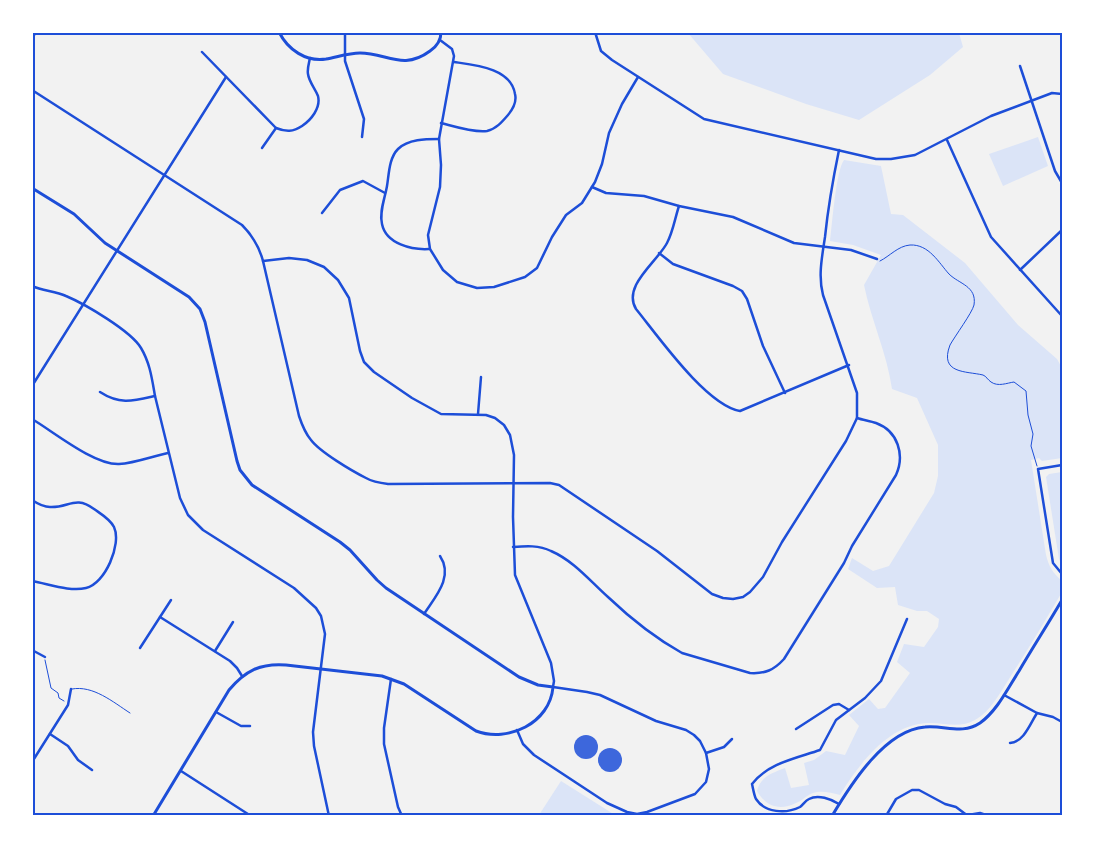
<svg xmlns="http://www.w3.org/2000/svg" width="1095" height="848" font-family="'Exo 2',sans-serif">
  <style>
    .green { fill: #dbe4f7 }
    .building { fill: #3d67dc }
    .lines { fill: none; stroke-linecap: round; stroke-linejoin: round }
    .path { stroke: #1d4ed8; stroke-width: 1 }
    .service { stroke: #1d4ed8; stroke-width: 1 }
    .minor { stroke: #1d4ed8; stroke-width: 2.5 }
    .tertiary { stroke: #1d4ed8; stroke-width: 3 }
    .neatline { fill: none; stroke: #1d4ed8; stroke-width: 2 }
  </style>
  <rect width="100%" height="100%" fill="#f2f2f2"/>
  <g class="green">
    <path d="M688,33H959L963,47L930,75L859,120L806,104L723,74Z"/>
    <path d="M1038,137L1048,166L1003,186L989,154Z"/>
    <path d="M844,160L881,166L891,214L903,215L965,263L1018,325L1057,359L1062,368V458L1042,461L1039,458L1031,460L1046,555C1049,567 1053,573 1062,581V592C1045,621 1027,651 1009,679C1000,693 990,712 975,720C959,729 944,722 927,723C888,725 859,764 840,795C832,793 825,791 817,792C808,793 804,800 796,803C780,811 766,807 757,791C760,777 772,773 785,768L791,788L809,785L804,763L814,760L826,751L845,755L859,726L849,715L869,699L878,709L885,708L910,673L897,662L904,644L924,647L938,627L939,619L927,611H917L898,605L895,587L877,588L848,569L852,558L873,571L889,566L934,493L938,476V445L917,398L892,389C887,353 871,320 864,285L881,255L853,245L830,241C832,226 836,170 844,160Z"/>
    <path d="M1062,472V565L1059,559L1046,477L1049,474Z"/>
    <path d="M561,781L615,815H539Z"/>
  </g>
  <g class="building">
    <circle cx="586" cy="747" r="12"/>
    <circle cx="610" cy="760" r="12"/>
  </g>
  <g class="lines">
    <g class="path">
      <path d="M880,261C890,256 898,246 910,245C929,244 939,263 949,274C959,284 977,286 974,305C972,313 955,336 950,345C939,374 966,371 983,375C986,376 988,380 991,382C998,387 1007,383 1014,382L1026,391L1028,415L1033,434L1031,446L1037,466"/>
      <path d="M45,660L51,688L58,693L59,698L64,701"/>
    </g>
    <path class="service" d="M72,689C93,685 113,702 130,713"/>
    <g class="minor">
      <path d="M345,32V61L364,119L362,137"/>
      <path d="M595,32L601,51L612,60L704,119L876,159H891L915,155L991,116L1052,93L1062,94"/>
      <path d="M32,38L36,32"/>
      <path d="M440,40L452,49L454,56L439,139L441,165L440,187L428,235L430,249L443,270L457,282L477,288L494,287L525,277L537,268L552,237L566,215L582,203L595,182L602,164L609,133L622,104L638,77"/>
      <path d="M202,52L276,128C286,132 293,132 302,126C311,120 321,108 318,96C315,88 309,82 308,74C307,69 309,63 310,58"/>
      <path d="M1020,66L1055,171L1062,183"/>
      <path d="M32,90L242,225C253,236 259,246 263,261L299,416C302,425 305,433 311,440C320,452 352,471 366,478C373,482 380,483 388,484L550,483L559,485L657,551L712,594L723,598L733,599L743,597L750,592L763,577L782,542L846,441L857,418V393L823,295C818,276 822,257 825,237C828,208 833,179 839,150"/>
      <path d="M441,123C453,126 474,133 487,131C496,129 502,122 508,115C513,109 517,102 515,94C511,68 475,65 454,62"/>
      <path d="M947,140L991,237L1062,316"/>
      <path d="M262,148L276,128"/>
      <path d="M592,187L606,193L644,196L679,206L733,217L794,243L851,250L877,259"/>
      <path d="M679,206C675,218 673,232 667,243C657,262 622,286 636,309C658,336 706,405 740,411L849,365"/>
      <path d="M322,213L340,190L363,181L385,193"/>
      <path d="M429,249C412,250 386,244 382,224C379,212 385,198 387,186C389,174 389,158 398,149C408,139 426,139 439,139"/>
      <path d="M659,253L673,264L733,286L742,291L747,299L763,346L785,393"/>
      <path d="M263,261L289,258L307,260L324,267L338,280L349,298L360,351L364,362L374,372L412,398L441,414L486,415L495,418L504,425L510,435L514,455L513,517L515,575L551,663L554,681L553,687L587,692L600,695L656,721L686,730L694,735L700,741L706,753L709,769L706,782L695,794L647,812L637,814L627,812L607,803L534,755L523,744L517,730"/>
      <path d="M1020,270L1062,230"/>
      <path d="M32,286C43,291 55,291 66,296C85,304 131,331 141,348C150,363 152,379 155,396"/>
      <path d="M32,386L226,77"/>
      <path d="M100,392C120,405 133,401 155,396L180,498L188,515L203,530L294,588L316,608L321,616L325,634L313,732L314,746L329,816"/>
      <path d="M478,414L481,377"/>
      <path d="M32,419C54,432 94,465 119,464C135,463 153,456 168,453"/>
      <path d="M1062,465L1038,469L1053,563L1062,574"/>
      <path d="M32,500C38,504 44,507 50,507C69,508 75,495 94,509C101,514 110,519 114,527C122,544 105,584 86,588C70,592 49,584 32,581"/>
      <path d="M513,547C526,546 539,545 551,551C574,561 590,581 608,597C629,617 657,639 682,653L750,673C765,674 774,670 784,659L844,563L852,546L896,475C905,455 898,431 876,423C870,421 863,420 857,418"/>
      <path d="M424,614C435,597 454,577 440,556"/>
      <path d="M160,617L230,661L237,668L242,676"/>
      <path d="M140,648L171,600"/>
      <path d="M32,650L45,657"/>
      <path d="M215,651L233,622"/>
      <path d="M391,679L384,728V744L398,807L402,816"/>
      <path d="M1004,695L1037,713L1053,717L1062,722"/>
      <path d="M216,712L241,726H250"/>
      <path d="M796,729L833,705L839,704L849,710"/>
      <path d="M50,734L68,746L78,760L92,770"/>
      <path d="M1010,743C1024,742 1030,724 1037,713"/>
      <path d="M706,753L724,747L732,739"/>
      <path d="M32,762L68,705L71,689"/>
      <path d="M181,771L251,816"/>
      <path d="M839,804C831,799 818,794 809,799C805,801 803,805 800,807C786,814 765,813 756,799C754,795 753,788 752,784C768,763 797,758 820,750L836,720L865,698L881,681L907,619"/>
      <path d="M968,815L980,813L989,816"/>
      <path d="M886,816L896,799L912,790H919L945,804L956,807L968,816"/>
    </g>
    <g class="tertiary">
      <path d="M279,32C288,50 306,62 326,59C337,57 349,53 360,53C387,53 403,71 430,51C436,47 441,40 441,32"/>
      <path d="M32,188L74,214L105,243L189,297L200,309L205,322L237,461L240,470L252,485L340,542L350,550L377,580L386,588L519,677L538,685L553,687C550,723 508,743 476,731L404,684L382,676L286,665C260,663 245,671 229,690L153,816"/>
      <path d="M832,816C851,784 885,730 925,727C945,725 962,735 980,723C997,711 1008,688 1019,671C1033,647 1048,624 1062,600"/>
    </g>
  </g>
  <rect width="1095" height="848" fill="none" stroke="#ffffff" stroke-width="68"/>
  <rect x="34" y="34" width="1027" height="780" class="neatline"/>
</svg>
